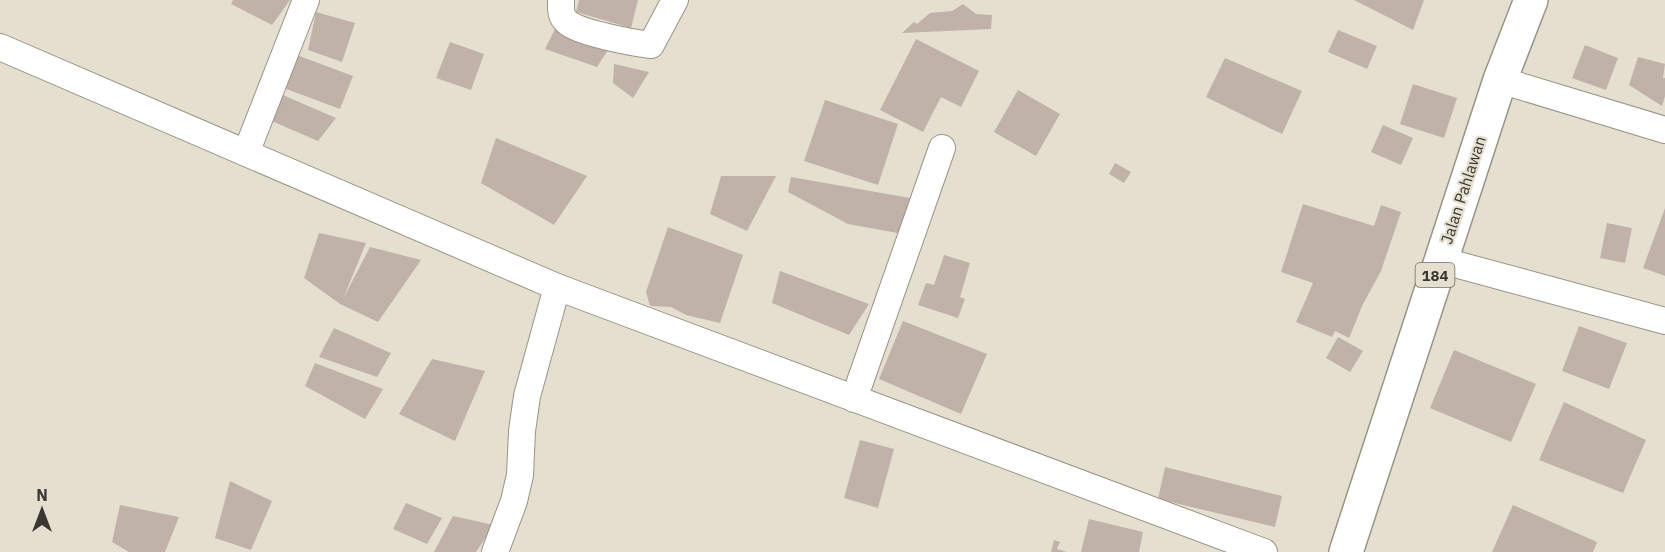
<svg xmlns="http://www.w3.org/2000/svg" width="1665" height="552" font-family="'IBM Plex Sans',sans-serif">
  <style>
    .building { fill: #c1b2a9 }
    .lines { fill: none; stroke-linecap: round; stroke-linejoin: round }
    .minor-casing { stroke: #999486; stroke-width: 28 }
    .primary-casing { stroke: #999486; stroke-width: 36 }
    .minor { stroke: #fff; stroke-width: 26 }
    .primary { stroke: #fff; stroke-width: 33 }
    .labels { text-anchor: middle; dominant-baseline: central; stroke-width: 4.5; stroke-linejoin: round; paint-order: stroke }
    .shield { fill: #e5dfd0; stroke: #6e6a61; stroke-width: 1.5 }
    .shield-label { font-size: 15px; font-weight: bold; fill: #3b3832 }
    .street-label { font-size: 16px; fill: #3b3832; stroke: #e5dfd0 }
  </style>
  <rect width="100%" height="100%" fill="#e5dfd0"/>
  <g class="building">
    <path d="M233,0H290L272,25L231,4Z"/>
    <path d="M579,0H638L631,28L576,12Z"/>
    <path d="M1354,0H1424L1413,30Z"/>
    <path d="M963,4L976,14L992,15L991,29L902,33L914,22L917,24L930,13L952,11Z"/>
    <path d="M316,12L355,23L342,62L308,50Z"/>
    <path d="M557,25L610,47L597,67L545,49Z"/>
    <path d="M1338,30L1377,46L1367,69L1328,52Z"/>
    <path d="M916,39L979,71L961,107L941,97L923,132L880,110Z"/>
    <path d="M450,42L484,54L471,90L436,78Z"/>
    <path d="M1585,45L1618,58L1606,90L1572,78Z"/>
    <path d="M294,54L353,76L340,109L281,87Z"/>
    <path d="M1638,57L1665,64L1663,78H1665V96L1662,106L1629,85Z"/>
    <path d="M1225,58L1302,91L1282,134L1206,97Z"/>
    <path d="M614,64L649,72L633,98L613,83Z"/>
    <path d="M1413,84L1457,98L1444,138L1400,124Z"/>
    <path d="M1018,90L1060,114L1036,156L994,132Z"/>
    <path d="M276,92L336,118L318,141L267,119Z"/>
    <path d="M825,100L898,124L878,185L804,161Z"/>
    <path d="M1383,125L1413,138L1401,165L1371,152Z"/>
    <path d="M496,138L587,176L554,225L481,183Z"/>
    <path d="M1115,163L1131,172L1124,183L1109,174Z"/>
    <path d="M721,176H776L747,231L710,214Z"/>
    <path d="M791,177L910,198L903,234L848,224L788,192Z"/>
    <path d="M1303,204L1374,226L1381,205L1401,212L1381,271L1363,304L1349,338L1335,331L1332,337L1296,322L1313,283L1281,272Z"/>
    <path d="M1665,208V276L1643,268Z"/>
    <path d="M1607,223L1632,228L1625,263L1600,258Z"/>
    <path d="M668,227L743,255L720,323L686,315L671,307L650,306L646,292Z"/>
    <path d="M319,233L366,243L343,299L370,247L421,260L378,322L340,304L304,278Z"/>
    <path d="M944,255L970,263L960,297L965,299L958,318L918,305L926,283L934,285Z"/>
    <path d="M780,271L869,304L849,335L772,303Z"/>
    <path d="M903,321L987,354L961,414L879,379Z"/>
    <path d="M1579,326L1627,343L1609,389L1562,371Z"/>
    <path d="M334,328L391,353L377,377L319,357Z"/>
    <path d="M1338,337L1363,351L1350,372L1326,358Z"/>
    <path d="M1454,350L1536,384L1511,442L1430,408Z"/>
    <path d="M432,359L485,371L455,441L399,414Z"/>
    <path d="M315,363L383,389L365,419L305,386Z"/>
    <path d="M1564,402L1646,440L1623,493L1539,460Z"/>
    <path d="M860,440L894,449L878,508L844,498Z"/>
    <path d="M1165,467L1282,496L1275,527L1158,499Z"/>
    <path d="M230,481L272,501L251,550L215,538Z"/>
    <path d="M406,503L442,518L427,544L393,529Z"/>
    <path d="M120,505L179,517L165,552H129L112,542Z"/>
    <path d="M1513,505L1597,542L1593,552H1492Z"/>
    <path d="M453,516L494,525L476,552H434Z"/>
    <path d="M1089,519L1143,532L1139,552H1081Z"/>
    <path d="M1054,540L1060,542L1057,549L1067,552H1051Z"/>
  </g>
  <g class="lines">
    <defs>
      <g id="minor">
        <path d="M561,0C561,9 560,16 567,22C579,33 634,43 651,45L675,0"/>
        <path d="M0,47L557,287L1264,552"/>
        <path d="M1500,80L1665,130"/>
        <path d="M246,153L306,0"/>
        <path d="M1440,260L1665,321"/>
        <path d="M854,399L942,148"/>
        <path d="M495,552L514,501L520,475L522,431L527,396L557,287"/>
      </g>
      <path id="primary" d="M1346,552L1500,80L1531,0"/>
    </defs>
    <use href="#minor" class="minor-casing"/>
    <use href="#primary" class="primary-casing"/>
    <use href="#minor" class="minor"/>
    <use href="#primary" class="primary"/>
  </g>
  <g class="labels">
    <rect class="shield" x="1415.5" y="263" width="39" height="24" rx="4.5"/>
    <g class="shield-label">
      <text x="1435" y="275">184</text>
    </g>
    <g class="street-label">
      <text transform="translate(1463 190) rotate(-72)">Jalan Pahlawan</text>
    </g>
  </g>
  <g transform="translate(42 510)" stroke="#e5dfd0" stroke-width="4.5" paint-order="stroke">
  <path d="M0-4.5L10 22L0 15L-10 22Z" fill="#3b3832"/>
  <text y="-9" font-size="16" font-weight="bold" text-anchor="middle" fill="#3b3832">N</text>
  </g>
</svg>
